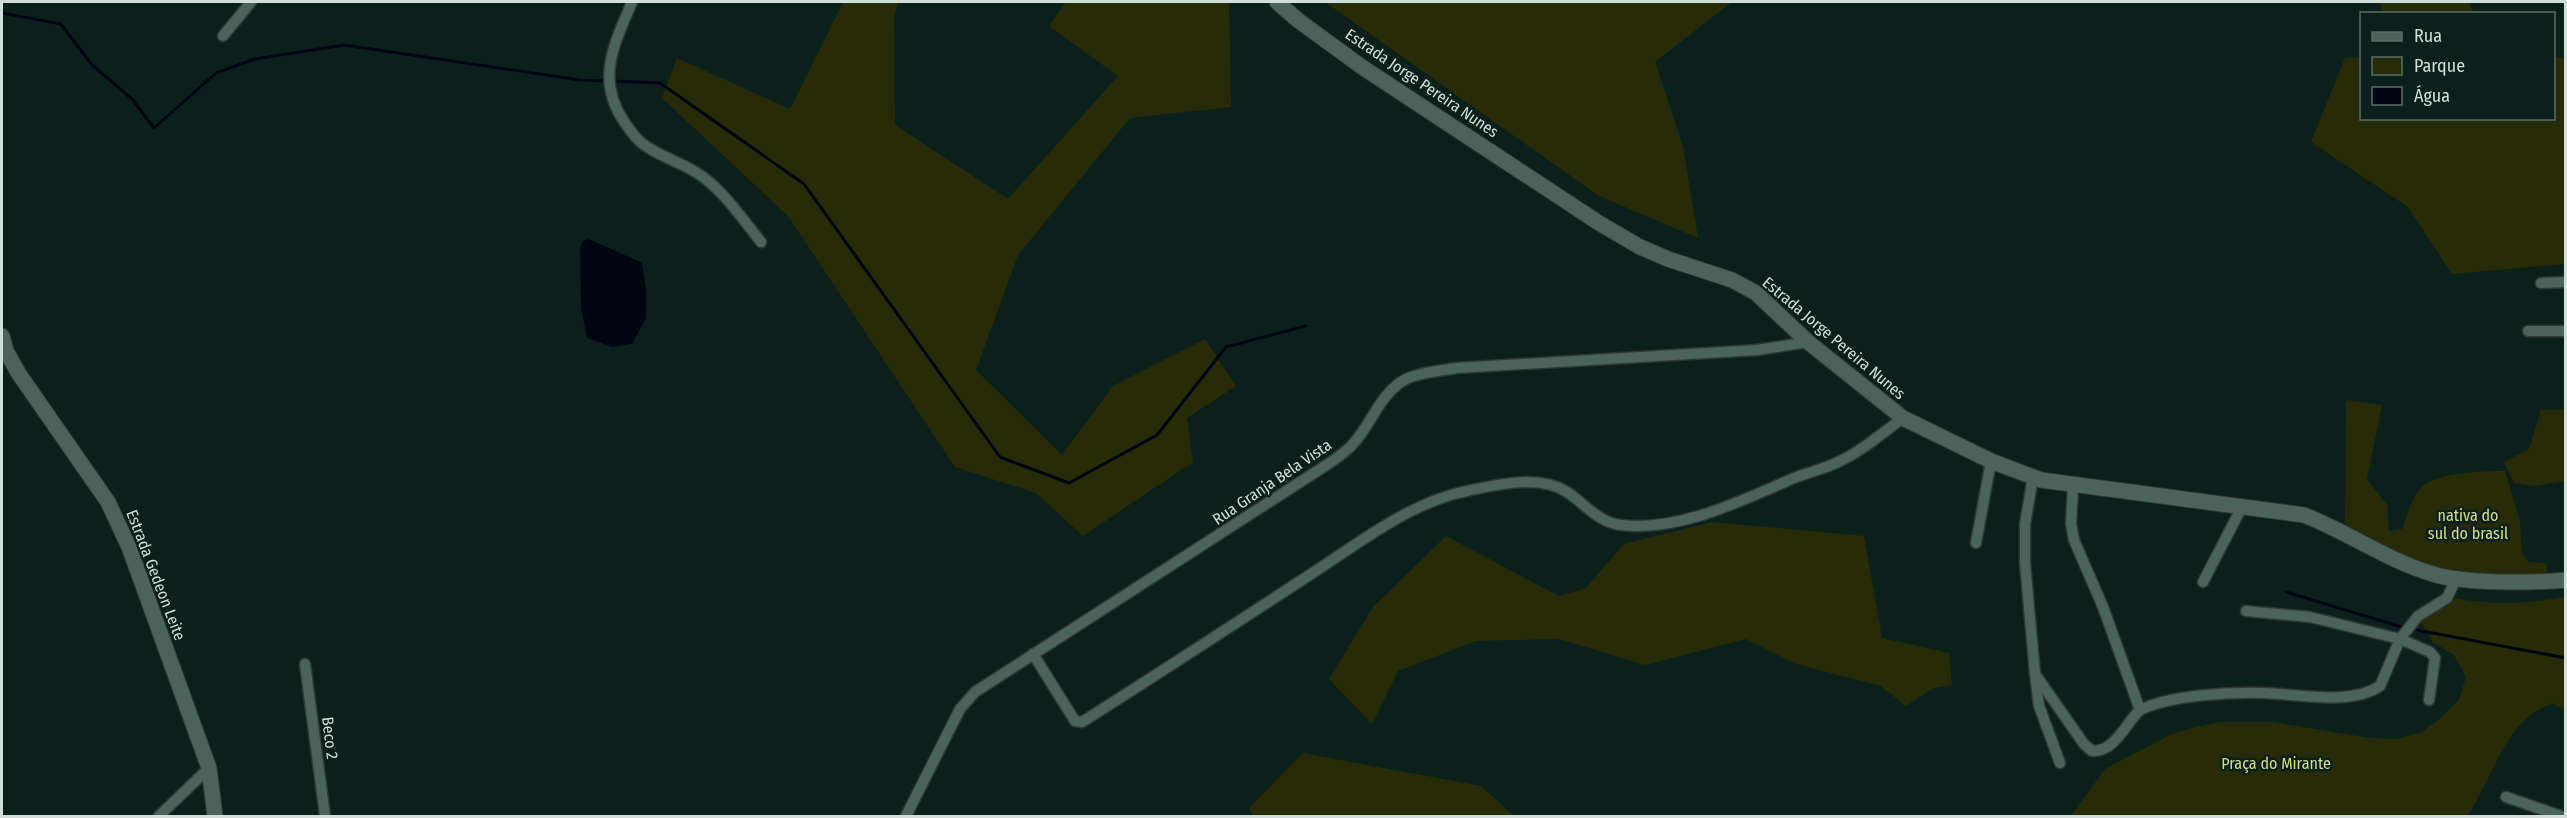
<svg xmlns="http://www.w3.org/2000/svg" width="2567" height="818" font-family="'Fira Sans Condensed',sans-serif">
  <style>
    .green { fill: #282b07 }
    .water { fill: #000512 }
    .lines { fill: none; stroke-linecap: round; stroke-linejoin: round }
    .stream { stroke: #000512; stroke-width: 3 }
    .street-casing { stroke: #2e3935; stroke-width: 13 }
    .secondary-casing { stroke: #2e3935; stroke-width: 17 }
    .street { stroke: #4c635c; stroke-width: 10 }
    .secondary { stroke: #4c635c; stroke-width: 15 }
    .labels { text-anchor: middle; dominant-baseline: central; stroke-width: 5; stroke-linejoin: round; paint-order: stroke }
    .street-label { font-size: 16px; fill: #d2deda; stroke: #0c201b }
    .park-label { font-size: 16px; fill: #d3de8a; stroke: #0c201b }
  </style>
  <rect width="100%" height="100%" fill="#0c201b"/>
  <g class="green">
    <path d="M843,2H898L894,17L895,125L1008,199L1118,76L1049,26L1066,2H1229L1231,107L1130,118L1018,255L976,370L1062,455L1113,386L1205,339L1236,386L1187,418L1193,462L1083,536L1036,493L955,467L788,216L662,98L677,58L790,109Z"/>
    <path d="M1325,2H1732L1655,62L1683,147L1698,238L1599,196Z"/>
    <path d="M2380,2H2469L2473,13H2382Z"/>
    <path d="M2554,56L2565,59V264L2452,274L2408,207L2311,142L2345,58L2361,57L2362,118H2554Z"/>
    <path d="M2346,400L2382,405L2367,479L2387,505L2389,531L2402,529C2407,517 2411,500 2419,490C2433,472 2484,471 2505,471L2520,521L2522,552L2528,562L2546,563L2548,578L2480,576L2410,564L2345,529Z"/>
    <path d="M2565,409V481L2534,486L2514,483L2504,462L2529,449L2541,410Z"/>
    <path d="M1712,522L1864,536L1882,638L1949,653L1952,685L1934,688L1906,706L1881,686L1796,664L1746,639L1645,665L1559,639L1476,641L1398,671L1372,724L1329,679L1373,607L1446,536L1559,596L1586,588L1624,544Z"/>
    <path d="M2446,596C2486,606 2525,604 2565,597V710L2552,703C2544,707 2534,711 2528,717C2499,743 2489,785 2467,816H2071L2105,769L2172,734L2195,727L2221,722H2273L2370,738L2395,739L2420,733L2441,718L2459,700L2466,677L2454,655L2433,642L2420,621Z"/>
    <path d="M1303,753L1481,786L1514,816H1253L1249,808Z"/>
  </g>
  <path class="water" d="M589,239L642,263L646,289V318L632,344L612,347L587,338L581,308L580,249L583,241Z"/>
  <g class="lines">
    <g class="stream">
      <path d="M2,13L61,24L92,65L132,99L154,128L216,73L255,59L344,45L580,80L606,81"/>
      <path d="M613,81L660,83L804,184L1000,457L1069,483L1157,435L1226,347L1306,326"/>
      <path d="M2286,592L2405,628"/>
      <path d="M2411,629L2566,658"/>
    </g>
    <defs>
      <g id="street">
        <path d="M632,2C614,45 595,80 625,123C630,130 635,138 643,144C661,158 685,163 703,177C726,194 744,221 761,242"/>
        <path d="M223,36L251,2"/>
        <path d="M2541,283L2566,282"/>
        <path d="M2528,331H2566"/>
        <path d="M2033,477L2025,524V563L2035,674L2039,706L2060,763"/>
        <path d="M1976,543L1991,461"/>
        <path d="M2203,582L2242,507"/>
        <path d="M2246,611L2310,617L2400,639L2418,616L2447,598L2456,579"/>
        <path d="M1033,654L1075,721L1082,722C1158,674 1233,625 1308,576C1355,546 1403,507 1458,493C1490,486 1537,473 1567,492C1585,504 1599,523 1621,525C1679,532 1743,500 1794,478C1809,472 1824,469 1838,462C1861,452 1882,433 1903,418"/>
        <path d="M305,664L325,816"/>
        <path d="M2035,674L2084,744L2092,751C2115,752 2125,724 2140,710L2103,607L2074,540L2071,524L2073,486"/>
        <path d="M2140,710C2170,695 2229,692 2263,693C2298,694 2350,706 2380,686L2400,639L2430,652L2435,658L2429,700"/>
        <path d="M2506,797L2561,816"/>
        <path d="M159,816L209,768"/>
        <path d="M906,816L960,709L975,692L1328,464C1337,458 1346,452 1353,444C1372,423 1380,393 1406,379C1421,372 1439,371 1456,368L1757,350L1808,342"/>
      </g>
      <g id="secondary">
        <path d="M1277,2L1299,21L1362,67L1599,223L1640,247L1668,259L1732,280L1756,293L1808,342L1903,418L1991,461L2041,480L2304,515C2348,532 2388,561 2433,574C2464,584 2533,583 2566,580"/>
        <path d="M2,336L6,351L19,374L108,502L129,547L209,768L215,816"/>
      </g>
    </defs>
    <use href="#street" class="street-casing"/>
    <use href="#secondary" class="secondary-casing"/>
    <use href="#street" class="street"/>
    <use href="#secondary" class="secondary"/>
  </g>
  <g class="labels">
    <g class="street-label">
      <text transform="translate(1422 83) rotate(34)">Estrada Jorge Pereira Nunes</text>
      <text transform="translate(1834 338) rotate(40)">Estrada Jorge Pereira Nunes</text>
      <text transform="translate(1272 482) rotate(-34)">Rua Granja Bela Vista</text>
      <text transform="translate(156 575) rotate(69)">Estrada Gedeon Leite</text>
      <text transform="translate(330 738) rotate(83)">Beco 2</text>
    </g>
    <g class="park-label">
      <text x="2468" y="515">nativa do<tspan x="2468" dy="18">sul do brasil</tspan></text>
      <text x="2276" y="763">Praça do Mirante</text>
    </g>
  </g>
  <rect width="2567" height="818" fill="none" stroke="#d2deda" stroke-width="6"/>
  <rect x="2360" y="12" width="195" height="108" fill="#0c201b" stroke="#5b6c67" stroke-width="1.5"/>
  <rect x="2372" y="32" width="30" height="9" fill="#4c635c" stroke="#5b6c67" stroke-width="1.5"/>
  <text x="2414" y="42" font-size="18" fill="#d2deda">Rua</text>
  <rect x="2372" y="57" width="30" height="18" fill="#282b07" stroke="#5b6c67" stroke-width="1.5"/>
  <text x="2414" y="72" font-size="18" fill="#d2deda">Parque</text>
  <rect x="2372" y="87" width="30" height="18" fill="#000512" stroke="#5b6c67" stroke-width="1.5"/>
  <text x="2414" y="102" font-size="18" fill="#d2deda">Água</text>
</svg>
